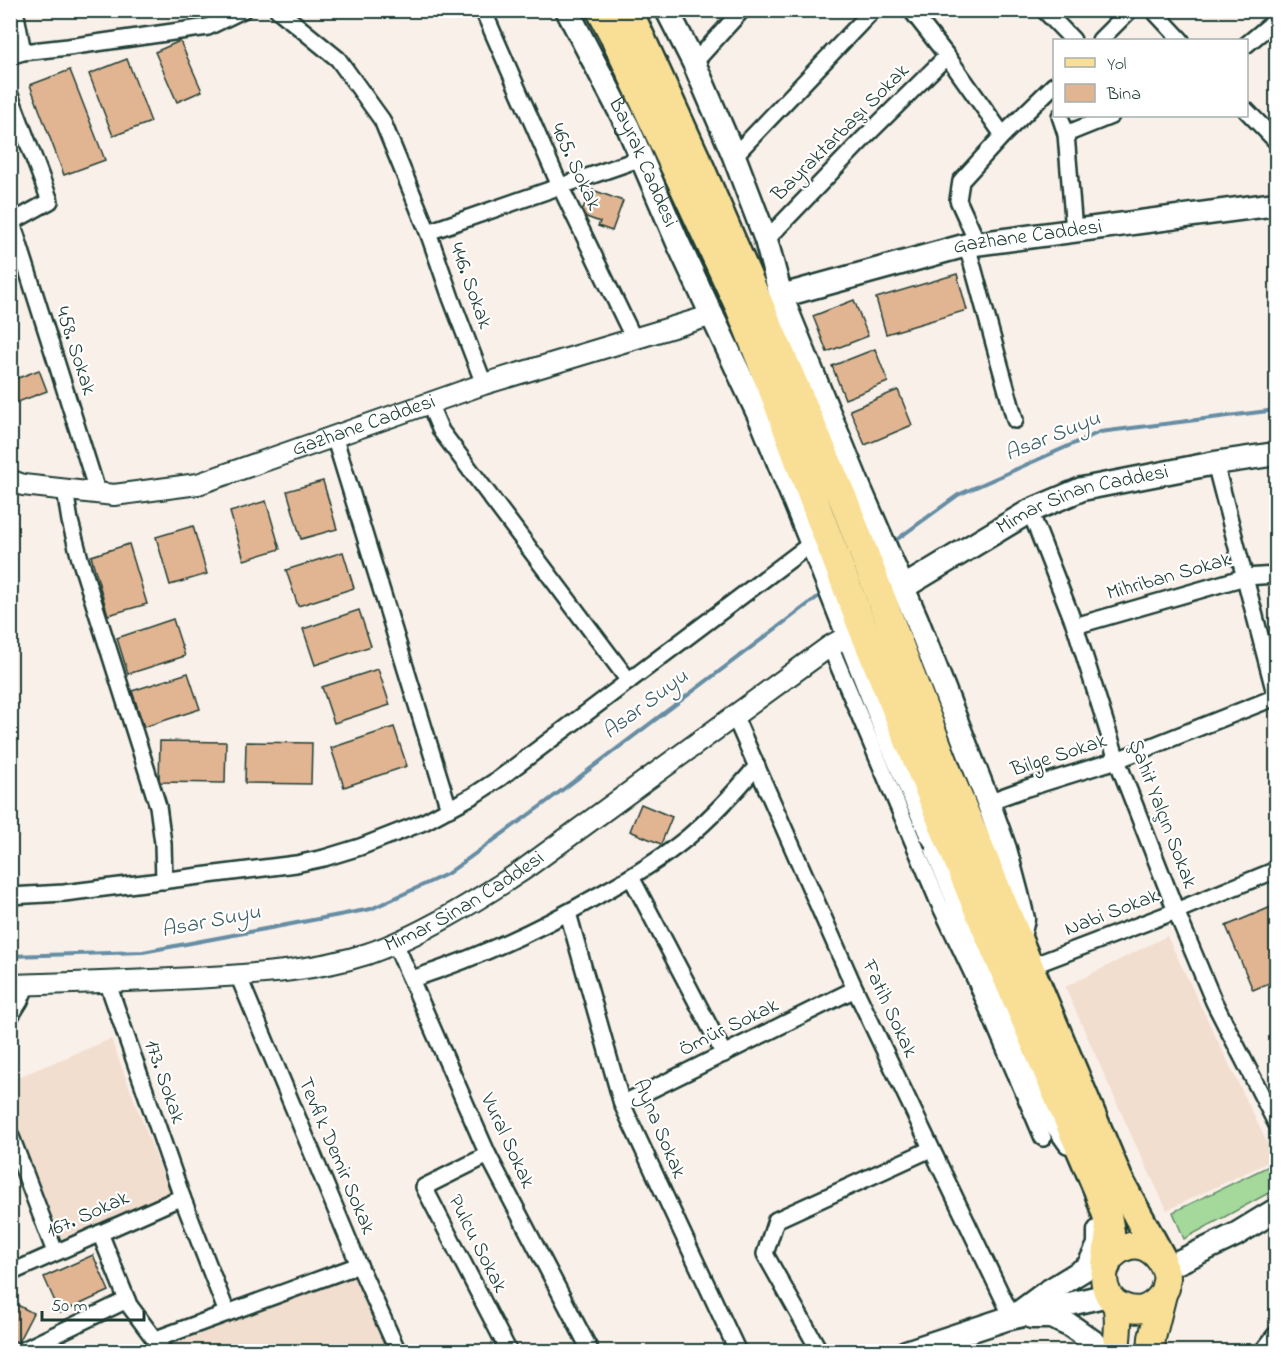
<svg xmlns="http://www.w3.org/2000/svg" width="1287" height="1362" font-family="'Indie Flower',sans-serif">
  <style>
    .built { fill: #f2decf }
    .green { fill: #a4d99b; stroke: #628b68; stroke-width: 1.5 }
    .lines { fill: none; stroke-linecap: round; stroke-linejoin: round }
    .stream { stroke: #658da4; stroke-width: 4 }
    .building { fill: #e2b592; stroke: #1f3d34; stroke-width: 1.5 }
    .minor-casing { stroke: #1f3d34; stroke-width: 20 }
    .tertiary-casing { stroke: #1f3d34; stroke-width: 24 }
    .secondary-casing { stroke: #1f3d34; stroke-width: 27 }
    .primary-casing { stroke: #1f3d34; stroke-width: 30 }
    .motorway-casing { stroke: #1f3d34; stroke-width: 33 }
    .minor { stroke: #fff; stroke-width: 15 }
    .tertiary { stroke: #fff; stroke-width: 20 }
    .secondary { stroke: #fff; stroke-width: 22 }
    .primary { stroke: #f9df96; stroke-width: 26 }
    .motorway { stroke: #f9df96; stroke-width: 28 }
    .labels { text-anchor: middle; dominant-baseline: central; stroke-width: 4.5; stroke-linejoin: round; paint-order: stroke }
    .street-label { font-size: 21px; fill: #1f3d34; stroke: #fff }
    .water-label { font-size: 22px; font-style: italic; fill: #3c5e63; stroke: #fff }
  </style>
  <rect width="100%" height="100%" fill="#f9f0e9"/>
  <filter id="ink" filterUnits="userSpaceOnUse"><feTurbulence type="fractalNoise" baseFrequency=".0167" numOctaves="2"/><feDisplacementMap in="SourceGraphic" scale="12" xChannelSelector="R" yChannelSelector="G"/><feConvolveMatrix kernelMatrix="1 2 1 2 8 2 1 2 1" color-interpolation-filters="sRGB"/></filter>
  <g filter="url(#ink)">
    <g class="built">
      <path d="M1167,936L1275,1159L1167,1210L1132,1137L1065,987Z"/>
      <path d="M111,1039L170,1193L57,1240L11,1125V1080Z"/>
      <path d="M355,1276L388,1351L171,1352L166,1343Z"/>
    </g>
    <path class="green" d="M1273,1164L1276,1171V1189L1184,1239L1173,1212Z"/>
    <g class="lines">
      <g class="stream">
        <path d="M892,543L958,495L1100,432L1276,410"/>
        <path d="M10,956L143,952L371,909L447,874L545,803L823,593"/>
      </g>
    </g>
    <g class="building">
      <path d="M180,41L202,91L177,102L155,52Z"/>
      <path d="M127,59L151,122L113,136L89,74Z"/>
      <path d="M70,70L105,160L64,175L30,85Z"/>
      <path d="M590,189L623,201L612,231L598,226L600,222L581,215Z"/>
      <path d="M957,274L967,310L886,334L876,298Z"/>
      <path d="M854,300L868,336L827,352L813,316Z"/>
      <path d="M875,349L888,382L845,399L832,366Z"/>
      <path d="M39,370L47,391L10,405V381Z"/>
      <path d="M898,390L912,425L865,445L850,410Z"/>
      <path d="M323,481L337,529L301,539L287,491Z"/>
      <path d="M266,501L280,549L244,560L230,512Z"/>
      <path d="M193,526L207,574L170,585L156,537Z"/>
      <path d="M129,544L147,604L108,615L91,556Z"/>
      <path d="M343,552L354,588L298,606L286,570Z"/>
      <path d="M359,610L371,646L315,665L303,629Z"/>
      <path d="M173,619L185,656L128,674L117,638Z"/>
      <path d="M378,669L390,705L334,723L322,687Z"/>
      <path d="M188,673L200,709L144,727L132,691Z"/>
      <path d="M394,727L407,766L344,787L331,748Z"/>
      <path d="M160,741L226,742L225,783L159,782Z"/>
      <path d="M246,742L312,743L311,784L245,783Z"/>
      <path d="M641,804L672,817L661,844L630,831Z"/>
      <path d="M1276,905V980L1253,990L1226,926Z"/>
      <path d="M93,1255L109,1291L60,1313L44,1277Z"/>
      <path d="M10,1301L33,1313L18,1342L10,1339Z"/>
    </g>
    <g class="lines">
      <defs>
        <g id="minor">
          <path d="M15,10L23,52"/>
          <path d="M278,10L338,59L382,120L428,232L451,298L484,384"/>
          <path d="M483,10L560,186L634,339"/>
          <path d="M911,10L947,56L1003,135"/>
          <path d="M1044,10L1073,40"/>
          <path d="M1153,10L1181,40"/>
          <path d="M1100,40L1130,10"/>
          <path d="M1246,45L1276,20"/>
          <path d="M10,56L23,52L68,47L208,27L243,10"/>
          <path d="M694,63L742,10"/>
          <path d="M10,95L50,201L12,222"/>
          <path d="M1246,110L1276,141"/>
          <path d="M1060,116L1066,134L1074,231"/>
          <path d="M1066,134L1111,116"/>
          <path d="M734,156L873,10"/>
          <path d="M10,223L12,222L98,494"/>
          <path d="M428,232L642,158"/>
          <path d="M766,240L864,138L947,56"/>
          <path d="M978,244L958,200L961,181L1003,135L1054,85"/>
          <path d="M967,245L1015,420"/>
          <path d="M429,403L441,431L629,681"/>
          <path d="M334,436L449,809"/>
          <path d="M1215,463L1276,697"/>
          <path d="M65,490L70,521L80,559L158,806L163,843L164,881"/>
          <path d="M1030,511L1075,626L1117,760L1176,911L1214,1002L1276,1123"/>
          <path d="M1075,626L1245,577L1276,575"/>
          <path d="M830,646L939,903L975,979L1043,1138"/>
          <path d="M734,715L855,989L1012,1317"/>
          <path d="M988,802L1024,789L1117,760L1276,697"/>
          <path d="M631,877L724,1054"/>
          <path d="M10,896L64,893L296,864L324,858L360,847L424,822L474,795L500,778L812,543"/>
          <path d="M568,913L622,1104L738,1352"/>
          <path d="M395,943L488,1155L591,1352"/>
          <path d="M1029,967L1176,911L1276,870"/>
          <path d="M238,975L359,1265L398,1352"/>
          <path d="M412,979C480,957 537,931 599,895C630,878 660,860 687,838C713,816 736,791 757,766"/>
          <path d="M107,981L182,1197L227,1313"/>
          <path d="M10,1017L20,1001L27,984"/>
          <path d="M622,1104L855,989"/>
          <path d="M10,1134L55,1252"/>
          <path d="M488,1155L424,1187L509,1352"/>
          <path d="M100,1233L129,1305L164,1352"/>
          <path d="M10,1273L182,1197"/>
          <path d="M156,1339L359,1265"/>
          <path d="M19,1352L127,1300"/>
          <path d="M820,1352L765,1254L776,1220L931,1149"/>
          <path d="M1262,1352L1276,1334"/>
        </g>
        <g id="tertiary">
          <path id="s1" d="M10,480L23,485L114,495L198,484L484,384L713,315"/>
          <path id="s2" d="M10,985C77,983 144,981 210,977C263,974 317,970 367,954C420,936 476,901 523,870L830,646L848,636"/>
        </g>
        <g id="secondary">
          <path id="s3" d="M567,10L628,127L678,243L763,424L816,554L888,736L931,834L950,862"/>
          <path d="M667,10L694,63L734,156L766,240L781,296L860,489L917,620L988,802L1005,849L1017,894L1023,919L1018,941"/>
          <path id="s4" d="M781,296L967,245L1276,204"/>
          <path id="s5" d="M904,587L1030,511L1082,489L1215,463L1276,454"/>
          <path d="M937,850L1008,1022L1050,1115L1069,1142"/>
          <path d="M1166,1268L1235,1235L1276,1210"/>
          <path d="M1021,1311L1044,1294L1088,1267L1099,1245V1231"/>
          <path d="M1032,1317H1052L1071,1326L1095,1343L1101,1352"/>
          <path d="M906,1352L1006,1319L1108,1295"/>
        </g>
        <g id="primary">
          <path d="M1115,1303C1137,1316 1154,1310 1166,1288"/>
          <path d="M1116,1352C1117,1337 1120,1319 1116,1305C1114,1301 1110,1298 1108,1294C1104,1286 1103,1275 1106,1266C1107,1260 1112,1256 1117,1252C1140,1235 1163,1254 1167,1278L1152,1338L1151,1352"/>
        </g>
        <g id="motorway">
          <path d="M601,10L615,37L740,307L775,395L820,517L860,621L973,897L1098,1189L1107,1215L1110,1232L1106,1265"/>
          <path d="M626,10L635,26L699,166L844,501L948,774L1118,1179L1161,1258"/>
        </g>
      </defs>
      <use href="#minor" class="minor-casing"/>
      <use href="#tertiary" class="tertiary-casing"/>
      <use href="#secondary" class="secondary-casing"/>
      <use href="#primary" class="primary-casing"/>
      <use href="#motorway" class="motorway-casing"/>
      <use href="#minor" class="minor"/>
      <use href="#tertiary" class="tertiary"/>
      <use href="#secondary" class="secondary"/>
      <use href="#primary" class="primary"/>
      <use href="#motorway" class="motorway"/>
    </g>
  </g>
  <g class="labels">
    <g class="street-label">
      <text transform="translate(841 133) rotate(-45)">Bayraktarbaşı Sokak</text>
      <text stroke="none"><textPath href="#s3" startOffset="170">Bayrak Caddesi</textPath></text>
      <text transform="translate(575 167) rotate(65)">465. Sokak</text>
      <text stroke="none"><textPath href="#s4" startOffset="254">Gazhane Caddesi</textPath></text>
      <text transform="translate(470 286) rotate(70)">446. Sokak</text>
      <text transform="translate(75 351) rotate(72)">458. Sokak</text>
      <text stroke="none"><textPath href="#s1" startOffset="366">Gazhane Caddesi</textPath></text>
      <text stroke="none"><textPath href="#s5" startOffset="201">Mimar Sinan Caddesi</textPath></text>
      <text transform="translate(1169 577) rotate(-16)">Mihriban Sokak</text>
      <text transform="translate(1059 756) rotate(-18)">Bilge Sokak</text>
      <text transform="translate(1162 814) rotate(69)">Şahit Yalçın Sokak</text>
      <text stroke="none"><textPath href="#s2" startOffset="470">Mimar Sinan Caddesi</textPath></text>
      <text transform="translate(1112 913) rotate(-21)">Nabi Sokak</text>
      <text transform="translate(889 1009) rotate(65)">Fatih Sokak</text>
      <text transform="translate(729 1028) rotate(-26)">Ömür Sokak</text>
      <text transform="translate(164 1082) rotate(71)">173. Sokak</text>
      <text transform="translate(659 1129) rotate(67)">Ayna Sokak</text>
      <text transform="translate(507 1141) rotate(65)">Vural Sokak</text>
      <text transform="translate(336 1156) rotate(67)">Tevfik Demir Sokak</text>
      <text transform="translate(88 1215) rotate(-24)">167. Sokak</text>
      <text transform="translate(477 1244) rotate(63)">Pulcu Sokak</text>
    </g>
    <g class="water-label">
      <text transform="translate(1053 437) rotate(-22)">Asar Suyu</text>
      <text transform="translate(646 705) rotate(-37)">Asar Suyu</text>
      <text transform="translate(211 922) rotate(-11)">Asar Suyu</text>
    </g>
  </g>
  <rect width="1287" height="1362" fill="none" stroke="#fff" stroke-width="36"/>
  <rect x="18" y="18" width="1251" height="1326" fill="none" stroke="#1f3d34" stroke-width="2" filter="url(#ink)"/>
  <rect x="1053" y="39" width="195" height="78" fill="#ffffff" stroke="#a5b1ae" stroke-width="1.5"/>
  <rect x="1065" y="58" width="30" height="9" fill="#f9df96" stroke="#a5b1ae" stroke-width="1.5"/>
  <text x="1107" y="69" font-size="18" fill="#1f3d34">Yol</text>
  <rect x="1065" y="84" width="30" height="18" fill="#e2b592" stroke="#a5b1ae" stroke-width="1.5"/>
  <text x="1107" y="99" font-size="18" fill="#1f3d34">Bina</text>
  <path d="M42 1311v9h102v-9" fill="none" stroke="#1f3d34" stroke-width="3"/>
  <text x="51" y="1311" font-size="18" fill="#1f3d34" stroke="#ffffff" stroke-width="4.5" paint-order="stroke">50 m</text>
</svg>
